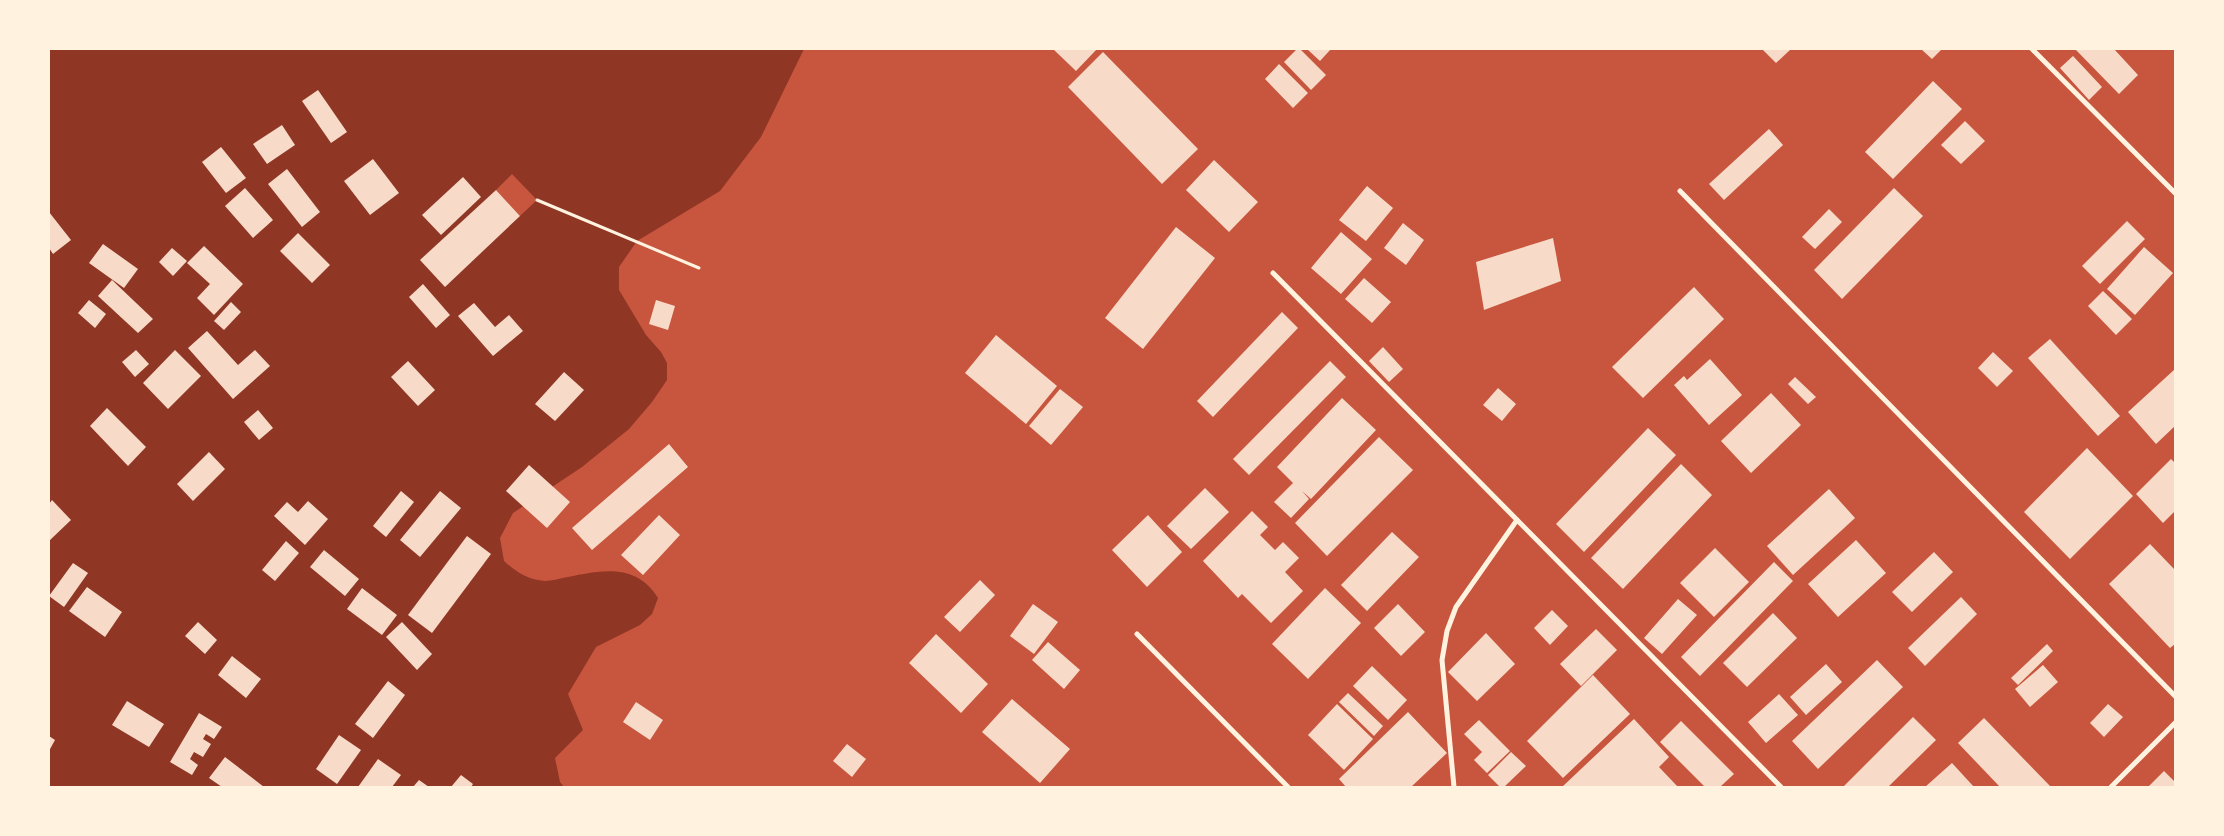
<svg xmlns="http://www.w3.org/2000/svg" width="2224" height="836" font-family="Spectral,serif">
  <style>
    .water { fill: #8f3625 }
    .pier { fill: #c8553d }
    .building { fill: #f7dbc8 }
    .lines { fill: none; stroke-linecap: round; stroke-linejoin: round }
    .path { stroke: #fff3e0; stroke-width: 3 }
    .minor { stroke: #fff3e0; stroke-width: 5 }
  </style>
  <rect width="100%" height="100%" fill="#c8553d"/>
  <path class="water" d="M49,49H804L761,137L720,191L637,241L619,267V290L646,335L661,352L667,363V380L652,402L629,429L582,467L513,513L500,538L504,561C516,572 528,580 545,581C552,581 561,578 568,577C603,570 636,563 658,598L652,614L640,625L596,647L568,694L583,730L555,758L560,782L564,787H49Z"/>
  <path class="pier" d="M512,174L537,200L520,216L496,190Z"/>
  <g class="building">
    <path d="M1053,49H1097L1076,71Z"/>
    <path d="M1297,49H1300L1326,75L1311,90L1284,62Z"/>
    <path d="M1307,49H1331L1320,61Z"/>
    <path d="M1762,49H1791L1776,63Z"/>
    <path d="M1921,49H1942L1932,59Z"/>
    <path d="M2075,49H2114L2138,75L2119,94Z"/>
    <path d="M1103,52L1198,149L1162,184L1068,87Z"/>
    <path d="M2073,56L2102,87L2089,100L2060,68Z"/>
    <path d="M1279,64L1308,93L1293,108L1265,79Z"/>
    <path d="M1933,81L1962,109L1893,179L1865,152Z"/>
    <path d="M318,90L347,132L331,143L302,101Z"/>
    <path d="M1965,121L1985,141L1961,164L1941,145Z"/>
    <path d="M282,125L295,145L267,164L253,144Z"/>
    <path d="M1769,129L1783,145L1724,200L1709,184Z"/>
    <path d="M221,147L246,178L226,193L202,162Z"/>
    <path d="M373,159L399,193L370,215L344,181Z"/>
    <path d="M1214,160L1258,202L1229,232L1186,190Z"/>
    <path d="M287,169L320,212L302,227L268,184Z"/>
    <path d="M463,177L481,197L441,235L422,215Z"/>
    <path d="M1367,186L1393,208L1366,241L1339,220Z"/>
    <path d="M245,188L273,220L253,238L225,206Z"/>
    <path d="M1894,188L1923,216L1842,299L1814,270Z"/>
    <path d="M496,190L520,216L445,287L420,260Z"/>
    <path d="M1829,209L1842,222L1815,249L1802,237Z"/>
    <path d="M49,212L71,240L53,254L49,248Z"/>
    <path d="M2127,221L2145,239L2100,284L2082,266Z"/>
    <path d="M1403,223L1424,240L1406,265L1384,248Z"/>
    <path d="M1176,227L1215,258L1143,349L1105,318Z"/>
    <path d="M1341,232L1372,259L1341,294L1311,268Z"/>
    <path d="M298,233L330,265L312,283L280,251Z"/>
    <path d="M1553,238L1561,281L1484,310L1476,262Z"/>
    <path d="M103,244L138,269L124,288L89,263Z"/>
    <path d="M204,246L243,284L214,315L197,298L210,284L187,263Z"/>
    <path d="M2144,247L2173,273L2135,315L2107,289Z"/>
    <path d="M172,248L187,261L173,276L159,262Z"/>
    <path d="M1364,278L1391,302L1372,323L1345,299Z"/>
    <path d="M112,280L153,319L138,333L98,296Z"/>
    <path d="M423,284L450,315L436,328L409,297Z"/>
    <path d="M1694,287L1724,319L1643,398L1612,367Z"/>
    <path d="M2103,291L2132,319L2116,335L2088,306Z"/>
    <path d="M89,300L106,314L95,328L78,313Z"/>
    <path d="M656,300L675,306L668,330L649,324Z"/>
    <path d="M231,302L241,312L224,330L214,321Z"/>
    <path d="M474,303L495,327L509,315L523,331L493,356L458,316Z"/>
    <path d="M1282,312L1298,328L1213,417L1197,401Z"/>
    <path d="M207,331L238,365L255,350L270,366L233,399L188,348Z"/>
    <path d="M996,335L1057,386L1026,424L965,373Z"/>
    <path d="M2050,339L2120,416L2098,436L2028,358Z"/>
    <path d="M1383,347L1403,369L1389,382L1369,361Z"/>
    <path d="M136,350L149,364L135,377L122,362Z"/>
    <path d="M175,350L201,376L168,409L143,383Z"/>
    <path d="M1993,352L2013,371L1997,387L1978,368Z"/>
    <path d="M1710,359L1742,395L1709,425L1674,385L1684,376L1687,380Z"/>
    <path d="M408,361L435,390L418,406L391,377Z"/>
    <path d="M1330,361L1346,377L1249,475L1233,459Z"/>
    <path d="M2175,369V426L2156,444L2128,412Z"/>
    <path d="M564,372L584,390L555,421L535,404Z"/>
    <path d="M1795,377L1816,397L1808,404L1788,384Z"/>
    <path d="M1498,388L1516,404L1502,421L1483,405Z"/>
    <path d="M1060,389L1083,407L1051,445L1029,426Z"/>
    <path d="M1771,393L1801,425L1751,473L1721,441Z"/>
    <path d="M1342,398L1376,430L1311,499L1302,491L1309,499L1291,518L1274,502L1293,483L1277,467Z"/>
    <path d="M107,408L146,447L128,466L90,426Z"/>
    <path d="M258,410L273,428L259,440L244,422Z"/>
    <path d="M1648,428L1676,455L1584,552L1556,524Z"/>
    <path d="M1379,437L1413,470L1327,556L1295,523Z"/>
    <path d="M669,444L688,467L592,550L572,528Z"/>
    <path d="M2087,448L2133,496L2070,559L2024,512Z"/>
    <path d="M209,452L225,469L193,501L177,484Z"/>
    <path d="M2171,459L2175,463V511L2163,523L2136,494Z"/>
    <path d="M1681,464L1712,495L1623,589L1591,558Z"/>
    <path d="M529,465L570,502L547,528L506,491Z"/>
    <path d="M1205,488L1229,512L1191,549L1167,526Z"/>
    <path d="M1829,489L1855,518L1793,575L1767,546Z"/>
    <path d="M401,491L414,502L386,537L373,526Z"/>
    <path d="M440,491L461,508L420,557L400,540Z"/>
    <path d="M52,500L71,520L49,541V504Z"/>
    <path d="M308,501L328,519L305,545L274,516L287,502L298,512Z"/>
    <path d="M1252,511L1268,527L1260,535L1275,550L1283,542L1299,558L1285,572L1303,591L1271,623L1242,594L1238,598L1203,561Z"/>
    <path d="M659,515L680,535L643,575L621,555Z"/>
    <path d="M1148,515L1182,552L1147,587L1112,550Z"/>
    <path d="M1392,532L1419,557L1367,611L1341,585Z"/>
    <path d="M467,536L491,554L432,633L408,615Z"/>
    <path d="M1856,540L1886,573L1838,617L1808,584Z"/>
    <path d="M286,541L299,553L275,581L262,570Z"/>
    <path d="M2150,544L2175,570V644L2170,648L2109,584Z"/>
    <path d="M1715,548L1749,582L1714,617L1680,583Z"/>
    <path d="M324,550L359,579L345,596L310,567Z"/>
    <path d="M1934,552L1953,572L1912,612L1892,592Z"/>
    <path d="M1774,562L1793,581L1700,676L1681,657Z"/>
    <path d="M73,563L88,573L64,607L49,596Z"/>
    <path d="M980,580L995,595L960,632L944,617Z"/>
    <path d="M87,587L122,612L105,637L69,611Z"/>
    <path d="M362,588L397,615L382,635L347,609Z"/>
    <path d="M1325,588L1361,623L1308,679L1272,644Z"/>
    <path d="M1961,597L1977,614L1925,666L1908,648Z"/>
    <path d="M1678,599L1697,615L1662,654L1644,638Z"/>
    <path d="M1033,604L1058,622L1034,654L1010,636Z"/>
    <path d="M1398,604L1425,632L1401,656L1374,628Z"/>
    <path d="M1552,610L1568,626L1550,645L1534,628Z"/>
    <path d="M1773,613L1797,638L1747,687L1723,663Z"/>
    <path d="M198,622L217,640L205,654L185,636Z"/>
    <path d="M402,622L432,654L417,670L386,637Z"/>
    <path d="M1596,629L1617,650L1581,686L1560,664Z"/>
    <path d="M1486,633L1515,664L1477,701L1448,672Z"/>
    <path d="M936,634L988,684L961,713L909,663Z"/>
    <path d="M1048,642L1080,670L1064,689L1032,660Z"/>
    <path d="M2047,644L2053,651L2018,685L2011,678Z"/>
    <path d="M232,656L261,679L246,698L218,675Z"/>
    <path d="M1877,660L1903,687L1818,769L1792,741Z"/>
    <path d="M1826,664L1842,682L1806,715L1790,697Z"/>
    <path d="M2043,665L2058,682L2030,707L2015,689Z"/>
    <path d="M1372,666L1407,700L1388,720L1353,686Z"/>
    <path d="M1593,675L1630,714L1563,778L1527,741Z"/>
    <path d="M388,681L405,695L373,738L355,724Z"/>
    <path d="M1348,693L1383,726L1374,736L1339,702Z"/>
    <path d="M1779,694L1798,715L1766,743L1748,722Z"/>
    <path d="M1012,699L1070,749L1040,783L982,732Z"/>
    <path d="M127,701L164,724L149,747L112,725Z"/>
    <path d="M636,702L663,720L650,740L623,722Z"/>
    <path d="M1337,704L1373,739L1344,770L1308,735Z"/>
    <path d="M2108,704L2123,717L2104,737L2090,723Z"/>
    <path d="M1408,712L1447,753L1411,787H1346L1339,779Z"/>
    <path d="M199,713L222,727L214,739L206,734L203,739L211,744L203,757L194,752L190,759L198,765L192,775L170,762Z"/>
    <path d="M1913,717L1936,740L1888,787H1843Z"/>
    <path d="M1984,718L2051,787H2000L1958,743Z"/>
    <path d="M1634,719L1669,757L1659,767L1678,787H1562Z"/>
    <path d="M1479,720L1510,751L1487,773L1474,760L1482,752L1464,734Z"/>
    <path d="M1681,721L1734,774L1720,787H1705L1660,742Z"/>
    <path d="M339,735L361,750L337,784L316,769Z"/>
    <path d="M49,736L55,740L49,751Z"/>
    <path d="M847,744L866,759L852,777L833,761Z"/>
    <path d="M1511,752L1526,766L1504,787H1500L1488,775Z"/>
    <path d="M225,757L264,787H222L209,778Z"/>
    <path d="M378,759L401,775L392,787H358Z"/>
    <path d="M1952,763L1974,787H1925Z"/>
    <path d="M2164,771L2175,782V787H2148Z"/>
    <path d="M461,775L473,784L471,787H451Z"/>
    <path d="M419,780L429,787H413Z"/>
  </g>
  <g class="lines">
    <path class="path" d="M537,200L699,268"/>
    <g class="minor">
      <path d="M2032,49L2175,193"/>
      <path d="M1680,191L2175,696"/>
      <path d="M1273,273L1781,787"/>
      <path d="M1137,634L1288,787"/>
      <path d="M1454,787L1442,660L1447,631L1456,607L1517,520"/>
      <path d="M2111,787L2175,723"/>
    </g>
  </g>
  <rect width="2224" height="836" fill="none" stroke="#fff3e0" stroke-width="100"/>
</svg>
